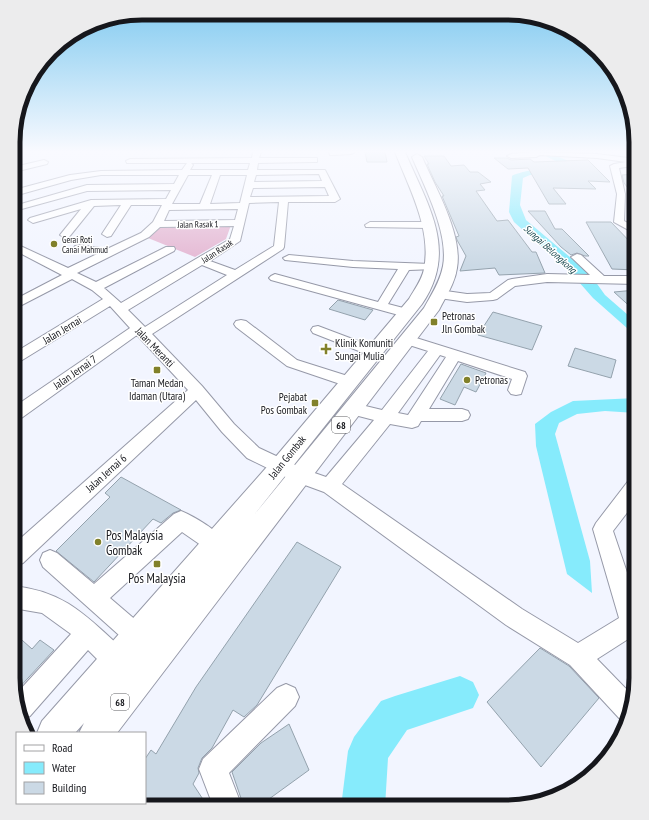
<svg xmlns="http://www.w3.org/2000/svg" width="649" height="820" font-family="'PT Sans Narrow',sans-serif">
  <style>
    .green { fill: #e4b6d2 }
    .water { fill: #86ebfc }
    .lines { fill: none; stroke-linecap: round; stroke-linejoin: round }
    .river { fill: #86ebfc; fill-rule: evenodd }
    .building { fill: #cbd9e5; stroke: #94a2ad }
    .minor-casing { stroke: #9699a8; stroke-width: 2 }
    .major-casing { stroke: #9699a8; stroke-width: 2 }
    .minor { fill: #fff; fill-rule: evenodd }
    .major { fill: #fff; fill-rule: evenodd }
    .poi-dot { fill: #81812a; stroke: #fff; stroke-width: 1.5 }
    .labels { text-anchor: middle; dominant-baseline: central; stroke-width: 3; stroke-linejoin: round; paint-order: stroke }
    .far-street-label { font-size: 9px; fill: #16171c; stroke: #fff }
    .far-poi-label { font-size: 9px; fill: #16171c; stroke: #fff; text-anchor: start }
    .far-water-label { font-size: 10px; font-style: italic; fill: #1c4a51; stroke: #fff }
    .shield { fill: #fff; stroke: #5c5d60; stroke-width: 1 }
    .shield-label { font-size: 10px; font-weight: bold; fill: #16171c }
    .poi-label { font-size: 11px; fill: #16171c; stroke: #fff; text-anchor: start }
    .street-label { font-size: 11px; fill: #16171c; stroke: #fff }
    .near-poi-label { font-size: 13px; fill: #16171c; stroke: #fff; text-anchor: start }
    .rim { fill: none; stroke: #16171c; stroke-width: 5 }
  </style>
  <rect width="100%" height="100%" fill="#f2f5ff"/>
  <path class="green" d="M231,225L226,239L195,257L148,238L159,227Z"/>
  <g class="water">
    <path d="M542,152H552L555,155L568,161L562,173L530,175L523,178L520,205L526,220L590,274L605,295L636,322V336L593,298L571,273L514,222L509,212L512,176C516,172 550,167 559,165C555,158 545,158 542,152Z"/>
    <path d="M636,398V413L605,411L577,414L559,423L555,434L590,561L592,593L567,574L536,446L535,424L551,412L573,401Z"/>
  </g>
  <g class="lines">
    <path class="river" d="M460,676L473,682L479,695L473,708L407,730L388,758L385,807H341L348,751L354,737L381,701L395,696Z"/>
  </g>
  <g class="building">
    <path d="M365,152H385L387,162H367Z"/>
    <path d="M424,156H444L451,166L464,165L470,172H478L491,182L480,184L485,190L476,191L497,221L508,220L532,252H536L545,273L499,275L495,268L460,271L466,256L457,240L456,237L459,236L442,196H444L435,182L427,164H429Z"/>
    <path d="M494,158H507L511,160L530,159L534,162L588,160L610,182L588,181L596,189L553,188L566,204H549L528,168L508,169Z"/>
    <path d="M636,174V188H628L624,183L622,175Z"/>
    <path d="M528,211H545L555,229H562L589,256H585L577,253L571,255L561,247Z"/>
    <path d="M586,222H611L636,248V270L612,269Z"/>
    <path d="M636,290V312L614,292Z"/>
    <path d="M338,300L373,310L365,320L329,309Z"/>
    <path d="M493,312L542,326L532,350L478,335Z"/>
    <path d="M575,348L616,360L611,378L568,366Z"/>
    <path d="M461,364L486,373L476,392L464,387L455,405L440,399Z"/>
    <path d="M121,477L181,510L173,513L161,523L153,519L94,582L56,551L110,497L105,493Z"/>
    <path d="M297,542L341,567L257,705L244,717L233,710L212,748L202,758L198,768L199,773L193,784L208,807H145V759L151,750L156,754L196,687Z"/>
    <path d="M13,632L32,649L40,640L54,650L16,691L13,678Z"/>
    <path d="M540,648L569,666L599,698L541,767L487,702Z"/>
    <path d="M289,724L309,770L258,807H244L232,772L261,743Z"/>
  </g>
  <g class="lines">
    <defs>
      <g id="minor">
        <path d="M253,152H261L259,158H317V162H314L258,163L257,170H325L340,199L335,202H288L284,247L283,249L152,334L202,386L234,424L259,448L306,470L326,477L374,420L347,413L345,409L347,405L353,403L382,410L428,351L403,343L401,340L403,337L408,336L413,337L525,372L527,376L521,394L516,395L511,394L508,390L512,379L458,361L429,409H462L468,411L470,415L468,419L462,421H421L418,426L412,428L390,424L342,484L522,609L578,643L619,618L593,529L596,523L629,480L636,478V501L613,531L636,599V634L597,659L633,696L624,720L619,718L570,665L506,625L324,492L294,481L247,458L222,432L196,400L23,563L16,566L13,565V545L188,390L137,335L20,419L14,421V407L130,328L110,306L19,362L14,364V353L103,299L92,290L72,279L14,309V300L62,275L14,250V243L68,268L97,254L75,250L74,248L75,246L79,245L107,249L141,233L153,222L162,205H131L111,236L107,237L102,234L121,205L94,206L69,237L65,238L60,235L81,209L33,223L28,220L30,218L91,200L166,199L171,190L87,191L18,210L15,209L14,206L87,185L174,184L179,175H101L71,180L14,196V190L70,175L101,171L182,170L187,163H127L126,161L130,159L252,158ZM191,163H250L248,170H190L193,165ZM319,174L322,181L254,182L256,175ZM188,175H212L200,204H172ZM220,175H247L240,203L210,204ZM325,187L329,196L250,197L253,188ZM279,202L274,246L235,270L210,261L240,241L249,203ZM238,209L235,220L164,221L169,210ZM234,226L230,239L121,303L104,288L174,251L175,249L174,247H166L96,282L77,273L149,237L160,227ZM202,265L227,275L145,327L128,310ZM440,355L446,357L408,415L398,413Z"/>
        <path d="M329,152H355L351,154L333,155H330Z"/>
        <path d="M533,152L597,154L636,159V163H633V166L619,168L625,194L624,221L636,227V234L614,222L617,194L610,166L614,164L626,162L597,158L540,155L536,157L511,158L507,156L511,154Z"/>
        <path d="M44,160L48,162L47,164L14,172V167Z"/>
        <path d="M370,222H428L433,225L428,228L366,227L365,225Z"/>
        <path d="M577,254L581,255L604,276H636V284L547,282L515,286L497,299L493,300L467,302L439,298L435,297L433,294L435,291L439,290L467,294L490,293L508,280L512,279L547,274L590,275L571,257Z"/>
        <path d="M289,255L353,261L431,264L435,265L437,267L435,269L409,270L388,304L411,310L412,313L411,316L406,317L271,280L269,278L271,276L275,274L378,302L398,269L353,267L285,260L283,258Z"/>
        <path d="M241,320L246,321L297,360L354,378L357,382L354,386L349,387L287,366L236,327L234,324L236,321Z"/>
        <path d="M318,326L379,349L381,352L379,355L374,357L369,355L313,333L311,330L313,327Z"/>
        <path d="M181,511C193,516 220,531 225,543L222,550L215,552L208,550L182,532L110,598L145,628L149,636L145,644L137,648L129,644L43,567L40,560L43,553L50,550L57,553L94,584L174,514Z"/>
        <path d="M13,586C66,591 88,618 125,651L128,660L125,669L116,672L107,669L88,650L30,716L24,719L17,693L71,634L42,613L13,608Z"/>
        <path d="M286,684L295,688L299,697L295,706L229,773L241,804L240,807H211L212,803L199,769L203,759L277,688Z"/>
      </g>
      <path id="major" d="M395,152H405C427,204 459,250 422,304L254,515L424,308C431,295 440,282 443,266C449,233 425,188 412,157L417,154L422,157C435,187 463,234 457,268C455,283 446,296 439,310L117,733H79L84,723L75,733H37L42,721L273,460L409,299C414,290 422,280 424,269C432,229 409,188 395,152Z"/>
    </defs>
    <use href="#minor" class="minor-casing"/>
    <use href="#major" class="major-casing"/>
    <use href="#minor" class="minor"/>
    <use href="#major" class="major"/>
  </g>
  <linearGradient id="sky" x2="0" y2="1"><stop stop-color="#81caf0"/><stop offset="0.57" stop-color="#f9faff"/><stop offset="1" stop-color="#f9faff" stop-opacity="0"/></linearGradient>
  <rect width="649" height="266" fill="url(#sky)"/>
  <g class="poi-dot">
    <circle cx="54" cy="244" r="4"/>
    <rect x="430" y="318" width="8" height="8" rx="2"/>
    <path d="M324 343h4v4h4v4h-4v4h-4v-4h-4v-4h4z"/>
    <rect x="153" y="366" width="8" height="8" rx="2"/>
    <circle cx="467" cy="380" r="4"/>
    <rect x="311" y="399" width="8" height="8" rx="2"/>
    <circle cx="98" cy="542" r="4"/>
    <rect x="153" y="560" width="8" height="8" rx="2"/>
  </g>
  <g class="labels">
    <g class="far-street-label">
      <text transform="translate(198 224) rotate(-1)">Jalan Rasak 1</text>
      <text transform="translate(217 251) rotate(-33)">Jalan Rasak</text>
    </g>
    <g class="far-poi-label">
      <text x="62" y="239">Gerai Roti<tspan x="62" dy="10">Canai Mahmud</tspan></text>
    </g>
    <g class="far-water-label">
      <text transform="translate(550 249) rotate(42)">Sungai Belongkong</text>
    </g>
    <g class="shield">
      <rect x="332" y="417" width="18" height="16" rx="3"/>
      <rect x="111" y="694" width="18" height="16" rx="3"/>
    </g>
    <g class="shield-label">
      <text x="341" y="425">68</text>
      <text x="120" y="702">68</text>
    </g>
    <g class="poi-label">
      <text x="442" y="316">Petronas<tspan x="442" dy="13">Jln Gombak</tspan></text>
      <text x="335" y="343">Klinik Komuniti<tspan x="335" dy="13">Sungai Mulia</tspan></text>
      <text x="475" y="380">Petronas</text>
      <text x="157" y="383" text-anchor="middle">Taman Medan<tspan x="157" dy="13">Idaman (Utara)</tspan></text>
      <text x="307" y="397" text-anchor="end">Pejabat<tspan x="307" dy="13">Pos Gombak</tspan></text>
    </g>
    <g class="street-label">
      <text transform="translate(62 330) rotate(-31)">Jalan Jernai</text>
      <text transform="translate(155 347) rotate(46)">Jalan Meranti</text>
      <text transform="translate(75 372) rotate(-35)">Jalan Jernai 7</text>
      <text transform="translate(287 457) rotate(-51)">Jalan Gombak</text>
      <text transform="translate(106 473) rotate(-42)">Jalan Jernai 6</text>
    </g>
    <g class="near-poi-label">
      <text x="106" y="535">Pos Malaysia<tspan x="106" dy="15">Gombak</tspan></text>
      <text x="157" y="578" text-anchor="middle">Pos Malaysia</text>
    </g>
  </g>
  <path d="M0 0H649V820H0ZM142 20H507A122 122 0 0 1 629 142V678A122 122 0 0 1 507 800H142A122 122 0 0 1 20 678V142A122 122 0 0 1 142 20Z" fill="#ececed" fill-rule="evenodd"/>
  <path class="rim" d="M142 20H507A122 122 0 0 1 629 142V678A122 122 0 0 1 507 800H142A122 122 0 0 1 20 678V142A122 122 0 0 1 142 20Z"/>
  <rect x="16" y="732" width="130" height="72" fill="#ffffff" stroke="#a2a2a4"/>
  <rect x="24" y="745" width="20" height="6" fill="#ffffff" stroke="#a2a2a4"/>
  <text x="52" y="752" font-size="12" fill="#16171c">Road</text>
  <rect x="24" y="762" width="20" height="12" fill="#86ebfc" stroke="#a2a2a4"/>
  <text x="52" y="772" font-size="12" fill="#16171c">Water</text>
  <rect x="24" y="782" width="20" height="12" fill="#cbd9e5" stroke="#a2a2a4"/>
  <text x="52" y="792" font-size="12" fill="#16171c">Building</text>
</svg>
